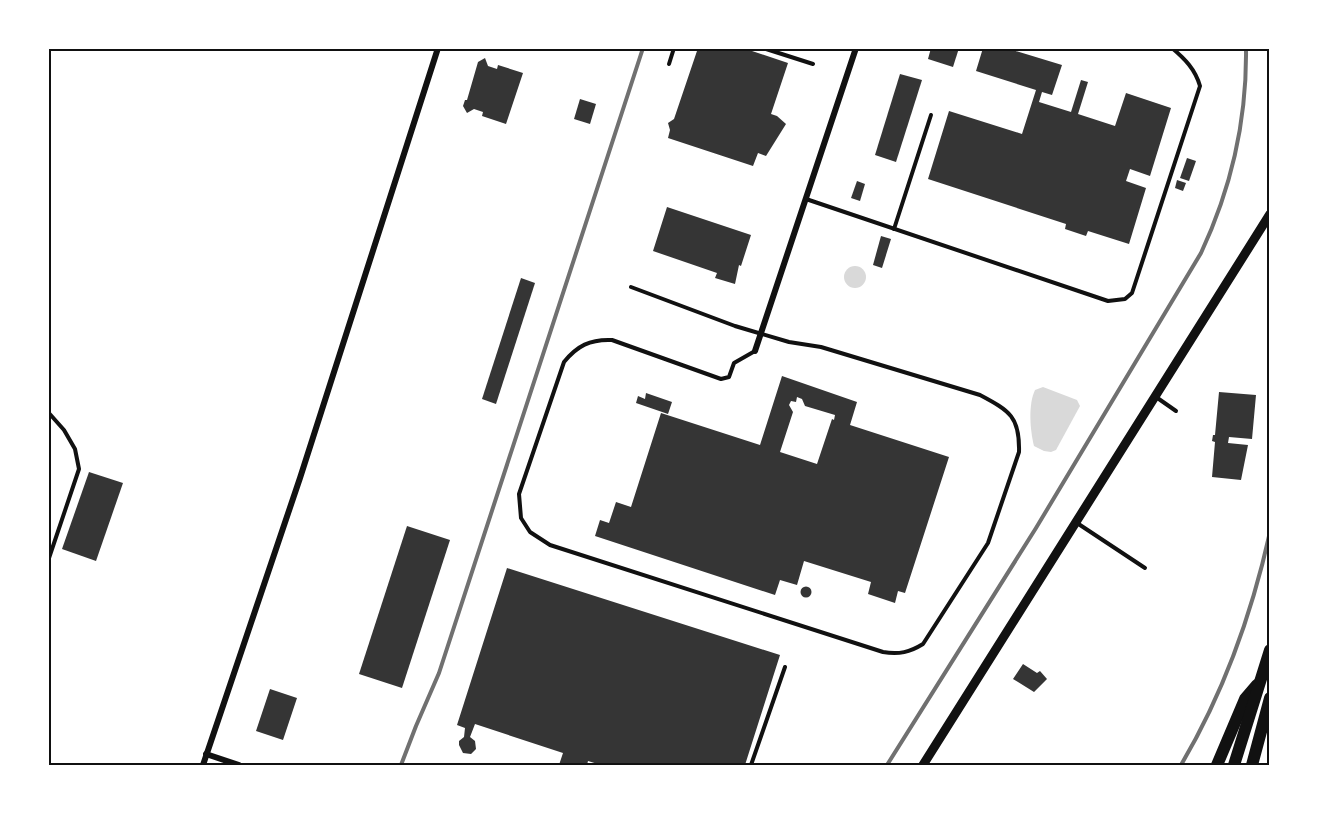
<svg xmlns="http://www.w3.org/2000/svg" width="1318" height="813" font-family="'Asap Condensed',sans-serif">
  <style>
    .water { fill: #d9d9d9 }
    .building { fill: #353535; fill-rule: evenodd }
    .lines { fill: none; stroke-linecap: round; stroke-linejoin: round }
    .service { stroke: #111; stroke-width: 4 }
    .minor { stroke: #111; stroke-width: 6 }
    .tertiary { stroke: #111; stroke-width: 9 }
    .trunk { stroke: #111; stroke-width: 12 }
    .rail { stroke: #707070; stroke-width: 4 }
    .neatline { fill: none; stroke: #111; stroke-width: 2 }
  </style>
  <rect width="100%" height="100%" fill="#fff"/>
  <g class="water">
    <circle cx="855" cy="277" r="11"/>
    <path d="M1043,387L1077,400L1080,406L1056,450L1051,452L1044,451L1034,446C1030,430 1028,405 1035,390Z"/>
  </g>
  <g class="building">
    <path d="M698,48H743L788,63L771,114L777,116L786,124L766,156L758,153L753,166L668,138L670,130L668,123L674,119Z"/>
    <path d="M931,48H959L953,67L928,59Z"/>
    <path d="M983,48H1006L1062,65L1052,95L1042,92L1039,102L1071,112L1081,80L1088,82L1078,114L1115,126L1126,93L1171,108L1150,176L1130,169L1126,181L1146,188L1129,244L1088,231L1086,236L1065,229L1066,224L928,179L949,111L1022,134L1036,90L976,71Z"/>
    <path d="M485,58L488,66L497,69L498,65L523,73L506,124L482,116L483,112L474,109L467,113L463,106L465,100H467L478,62Z"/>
    <path d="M900,74L922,80L896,162L875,155Z"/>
    <path d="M580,99L596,104L590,124L574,119Z"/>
    <path d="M1187,158L1196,161L1189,181L1180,178Z"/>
    <path d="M1177,180L1186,183L1183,191L1175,188Z"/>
    <path d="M857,181L865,184L860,201L851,198Z"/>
    <path d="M667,207L751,235L741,266L739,265L735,284L715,278L717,273L653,251Z"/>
    <path d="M881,236L891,239L882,268L873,265Z"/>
    <path d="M521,278L535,283L496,404L482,399Z"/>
    <path d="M782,376L857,402L850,425L949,457L905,593L898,591L895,603L868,594L871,582L804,561L797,585L780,580L775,595L595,536L600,520L609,523L616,502L631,507L661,413L760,445ZM797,397L802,399L805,406L835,415L834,420L832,419L817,464L780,452L793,412L789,405L791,401L796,402Z"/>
    <path d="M1219,392L1256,395L1252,439L1229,437L1228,443L1248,445L1241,480L1212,477L1215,442L1212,441L1213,435H1215Z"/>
    <path d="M646,393L672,402L668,414L636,403L638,396L645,399Z"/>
    <path d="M89,472L123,483L96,561L62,549Z"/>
    <path d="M407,526L450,540L402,688L359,674Z"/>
    <path d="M507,568L780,655L745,765H601L588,761L587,765H559L563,753L475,724L470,737L475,741L476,749L471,754L463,753L459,745V741L464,737L465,728L457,725Z"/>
    <circle cx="806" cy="592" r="5.5"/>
    <path d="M1023,664L1037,673L1040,671L1047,679L1034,692L1013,679Z"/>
    <path d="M270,689L297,698L283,740L256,731Z"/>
  </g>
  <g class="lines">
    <g class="service">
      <path d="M763,48L813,64"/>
      <path d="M669,64L674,48"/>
      <path d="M806,199L1108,301L1125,299L1132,293L1200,86C1195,69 1185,59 1172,48"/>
      <path d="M894,229L931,115"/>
      <path d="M631,287L735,326L789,342L821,347L980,395C1010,411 1020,417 1019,452L988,543L923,644C910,652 899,655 883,652L550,545L530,532L521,518L519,494L564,362C577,346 590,339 612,340L721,379L729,377L734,363L755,351"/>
      <path d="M1156,397L1176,411"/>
      <path d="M48,412L64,430L75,449L79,469L48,561"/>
      <path d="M1077,523L1145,568"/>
      <path d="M751,765L785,667"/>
    </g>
    <g class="minor">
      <path d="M755,351L856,48"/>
      <path d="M206,754L239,765"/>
      <path d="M203,765L300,478L438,48"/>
    </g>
    <path class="tertiary" d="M923,765L1270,214"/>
    <g class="trunk">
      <path d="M1217,765L1245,699L1257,685"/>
      <path d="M1234,765L1270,650"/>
      <path d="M1252,765L1270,698"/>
    </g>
    <g class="rail">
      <path d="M401,765L416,726L439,673L643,48"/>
      <path d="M887,765L1036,528L1201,253C1231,189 1247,119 1246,48"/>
      <path d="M1181,765C1223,694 1252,613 1270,532"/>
    </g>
  </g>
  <rect width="1318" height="813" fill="none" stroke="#ffffff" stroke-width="99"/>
  <rect x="50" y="50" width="1218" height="714" class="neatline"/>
</svg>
